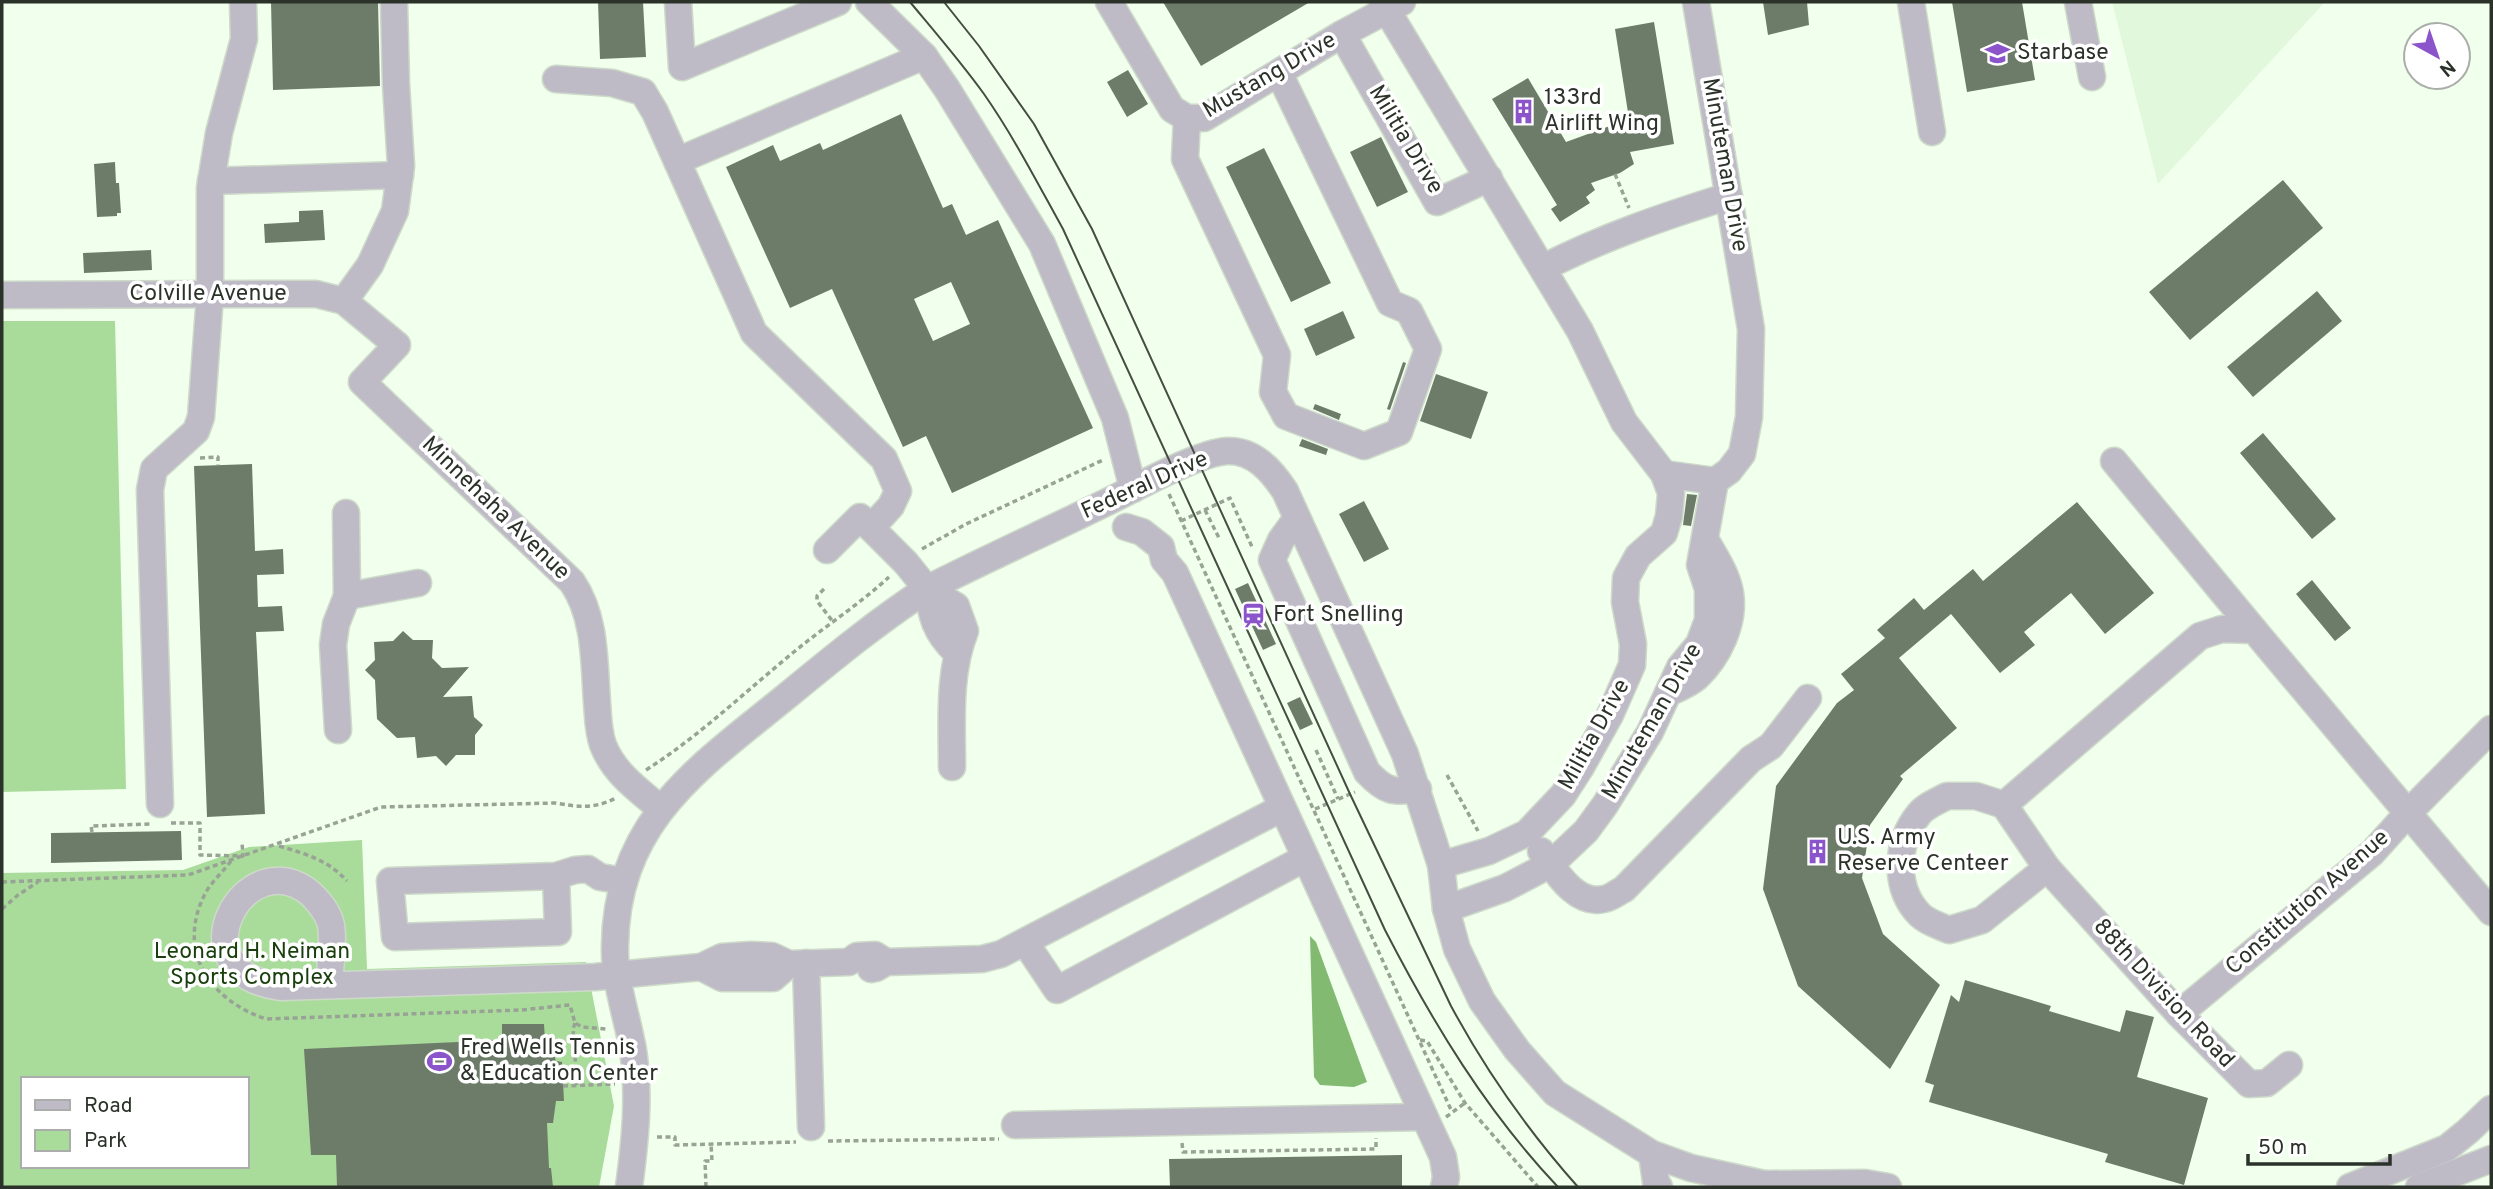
<svg xmlns="http://www.w3.org/2000/svg" width="2493" height="1189" font-family="Overpass,sans-serif">
  <style>
    .built { fill: #e2f8dc }
    .green { fill: #a9dc9a; fill-rule: evenodd }
    .water { fill: #81ba70 }
    .building { fill: #6d7c69; fill-rule: evenodd }
    .lines { fill: none; stroke-linecap: round; stroke-linejoin: round }
    .minor-casing { stroke: #cddaca; stroke-width: 29 }
    .path { stroke: #98a395; stroke-width: 3.5; stroke-dasharray: 5 3.5; stroke-linecap: butt }
    .minor { stroke: #bfbbc6; stroke-width: 26 }
    .tram { stroke: #454d43; stroke-width: 2 }
    .labels { text-anchor: middle; dominant-baseline: central; stroke-width: 7; stroke-linejoin: round; paint-order: stroke }
    .poi-label { font-size: 23px; fill: #2b3229; stroke: #fff; text-anchor: start }
    .street-label { font-size: 23px; fill: #2b3229; stroke: #fff }
    .park-label { font-size: 23px; fill: #193f0c; stroke: #fff }
  </style>
  <rect width="100%" height="100%" fill="#f1ffed"/>
  <path class="built" d="M2112,2H2325L2158,184Z"/>
  <g class="green">
    <path d="M2,321H115L126,789L2,792Z"/>
    <path d="M362,840L367,969L586,962L614,1106L599,1187H2V873L183,870L249,847ZM23,1079H247V1166H23Z"/>
  </g>
  <path class="water" d="M1310,936L1316,942L1364,1074L1367,1082L1354,1087L1320,1085L1314,1077Z"/>
  <g class="building">
    <path d="M271,2H378L380,86L273,90Z"/>
    <path d="M598,2H643L646,57L600,59Z"/>
    <path d="M1163,2H1310L1201,66Z"/>
    <path d="M1763,2H1807L1809,25L1768,35Z"/>
    <path d="M1952,2H2022L2035,80L1967,92Z"/>
    <path d="M1654,22L1674,144L1630,152L1634,164L1620,173L1591,183L1595,190L1586,197L1590,203L1560,222L1551,209L1557,205L1492,99L1528,78L1566,142L1629,119L1615,29Z"/>
    <path d="M1128,70L1148,104L1127,117L1107,82Z"/>
    <path d="M901,114L943,208L952,204L966,235L998,220L1093,428L952,493L926,436L903,447L832,289L790,308L726,167L773,145L780,161L820,143L823,150ZM951,282L970,324L933,341L914,299Z"/>
    <path d="M1381,137L1408,192L1377,207L1350,152Z"/>
    <path d="M1264,148L1331,283L1291,302L1226,167Z"/>
    <path d="M115,162L116,183H119L121,213H117V216L97,217L94,164Z"/>
    <path d="M2283,180L2323,228L2190,340L2149,292Z"/>
    <path d="M323,210L325,240L265,243L264,224L299,222V211Z"/>
    <path d="M151,250L152,270L84,273L83,253Z"/>
    <path d="M2317,291L2342,321L2253,397L2227,367Z"/>
    <path d="M1343,311L1355,338L1316,356L1304,329Z"/>
    <path d="M1403,362L1406,363L1390,410L1387,409Z"/>
    <path d="M1436,374L1488,392L1471,439L1420,421Z"/>
    <path d="M1315,404L1341,414L1339,420L1313,409Z"/>
    <path d="M2263,433L2336,519L2312,539L2240,453Z"/>
    <path d="M1302,439L1328,449L1326,455L1299,446Z"/>
    <path d="M252,464L255,551L283,549L284,574L257,575L258,607L282,606L284,631L256,632L265,814L207,817L194,466Z"/>
    <path d="M1687,494L1697,495L1691,526L1683,525Z"/>
    <path d="M1364,501L1389,549L1364,562L1339,514Z"/>
    <path d="M2077,502L2154,593L2105,634L2071,593L2024,632L2035,645L2000,673L1951,614L1899,658L1957,728L1900,776L1903,779L1870,825L1862,878L1883,934L1940,985L1890,1069L1798,986L1763,889L1776,786L1837,703L1854,690L1841,674L1885,638L1877,630L1914,598L1924,610L1973,569L1983,581Z"/>
    <path d="M2312,580L2351,628L2335,641L2296,594Z"/>
    <path d="M1248,583L1276,644L1263,650L1235,589Z"/>
    <path d="M403,631L413,640H433L432,658L442,668L469,667L443,697L472,696L474,717L483,725L475,735V755H456L446,766L436,756L417,758L415,737L397,738L377,719L375,680L365,670L375,660L374,642L393,641Z"/>
    <path d="M1300,697L1313,724L1300,730L1287,703Z"/>
    <path d="M181,831L182,860L51,863V833Z"/>
    <path d="M1965,980L2051,1006L2049,1011L2120,1032L2126,1010L2154,1017L2137,1077L2208,1098L2184,1185L2105,1162L2108,1154L1929,1102L1934,1085L1925,1082L1951,995L1959,1002Z"/>
    <path d="M502,1024H544L545,1041L550,1043L556,1061L562,1062L564,1101H556L553,1123H547L549,1168H551L553,1187H337L336,1155H311L304,1049L502,1040Z"/>
    <path d="M1402,1155V1187H1170L1169,1159Z"/>
  </g>
  <g class="lines">
    <defs>
      <g id="minor">
        <path d="M678,2L682,67L838,2"/>
        <path d="M869,2L924,56"/>
        <path d="M1109,2L1172,109L1187,118H1204L1342,34L1402,2"/>
        <path d="M1382,2L1580,331L1624,422L1664,474L1671,493L1669,516L1664,533L1638,556L1626,578L1625,602L1633,644L1632,665L1610,715L1581,767L1563,795L1527,833L1489,851L1441,865"/>
        <path d="M1911,2L1932,132"/>
        <path d="M2078,2L2092,77"/>
        <path d="M1342,34L1437,202L1489,178"/>
        <path d="M556,79L612,83L643,92L655,112L754,333L884,459L898,491L891,506L871,528"/>
        <path d="M1187,118L1185,159L1277,355L1273,392L1286,416L1364,446L1399,432L1428,349L1409,311L1390,303L1279,73"/>
        <path d="M677,161L924,56L947,89L1042,244L1115,418L1133,489"/>
        <path d="M211,181L400,175"/>
        <path d="M1543,268C1603,237 1665,216 1729,196"/>
        <path d="M2,295L288,294H316L344,301L397,345L362,382L572,582C596,617 594,662 597,702C598,716 598,731 603,745C614,773 638,790 661,809"/>
        <path d="M344,301L370,265L395,211L401,166L396,84L394,2"/>
        <path d="M2114,461L2254,630"/>
        <path d="M1664,474L1715,481"/>
        <path d="M346,513L347,596L418,583"/>
        <path d="M1297,518L1281,540L1272,560L1367,772C1385,791 1393,793 1418,789"/>
        <path d="M1126,527L1142,532L1161,547L1164,560L1175,573L1443,1157L1446,1177L1444,1187"/>
        <path d="M827,550L860,517L906,563L927,589L956,606L965,631C948,673 952,722 952,767"/>
        <path d="M927,589C932,617 935,632 956,652"/>
        <path d="M1668,693C1677,689 1689,684 1697,677C1718,657 1735,623 1730,593C1727,574 1714,555 1705,539"/>
        <path d="M338,730L333,645L336,624L347,596"/>
        <path d="M1947,796H1976L2004,805L2047,868L1982,920L1949,930C1940,926 1927,922 1920,915C1893,888 1896,842 1919,814C1925,806 1938,801 1947,796Z"/>
        <path d="M160,804L150,490L154,469L196,431L201,417L210,295V188L219,133L244,39L243,2"/>
        <path d="M2004,805L2200,636L2222,629L2254,630L2491,912"/>
        <path d="M1541,851C1555,870 1575,906 1604,899C1611,898 1618,892 1624,889L1751,759L1771,746L1808,698"/>
        <path d="M2047,868L2179,1014L2249,1084L2267,1083L2289,1065"/>
        <path d="M556,876L558,932L395,937L390,881L556,876L575,870L588,869L600,877L624,881"/>
        <path d="M1446,909L1505,888L1551,864L1586,831L1605,805L1650,732L1680,667L1699,644L1708,620V589L1700,565L1715,481L1729,471L1742,454L1749,417L1751,329L1696,2"/>
        <path d="M1025,942L1057,990L1305,858"/>
        <path d="M806,963L811,1127"/>
        <path d="M701,967L722,978H773L789,964"/>
        <path d="M871,969L876,968L886,962L982,959L1001,954L1282,808"/>
        <path d="M329,985C330,966 334,943 331,925C328,912 320,903 311,894C247,839 171,971 280,987L595,977L701,967L722,957L751,955L772,956L789,964L849,962L857,956L875,955L886,962"/>
        <path d="M2179,1014L2372,853L2409,812L2491,729"/>
        <path d="M1015,1125L1423,1117"/>
        <path d="M1652,1154L1656,1182L1659,1187"/>
        <path d="M1766,1184L1865,1183L1888,1187"/>
        <path d="M629,1187C635,1142 640,1095 633,1050C627,1016 614,981 615,946C616,820 701,766 788,695C833,658 878,621 927,589C986,559 1046,532 1105,503C1134,489 1197,453 1227,451C1254,450 1272,471 1285,491L1405,754L1441,865L1446,909L1457,949L1482,1001L1517,1050L1555,1093L1652,1154L1691,1168L1778,1187"/>
        <path d="M2350,1187L2447,1148L2468,1131L2491,1109"/>
        <path d="M2419,1187L2491,1159"/>
      </g>
    </defs>
    <use href="#minor" class="minor-casing"/>
    <g class="path">
      <path d="M1615,174L1629,208"/>
      <path d="M200,458L218,457V465"/>
      <path d="M1169,494L1452,1112"/>
      <path d="M1205,510L1219,538"/>
      <path d="M1181,521L1230,498L1253,549"/>
      <path d="M922,549L966,524L1103,460"/>
      <path d="M824,589L817,596V601L834,623"/>
      <path d="M1316,750L1338,799"/>
      <path d="M646,770C704,733 752,685 805,643C833,621 863,601 889,577"/>
      <path d="M1447,775L1478,831"/>
      <path d="M1315,809L1355,792"/>
      <path d="M171,823H200V855L243,856L242,842"/>
      <path d="M92,832L91,826L150,824"/>
      <path d="M279,846C306,854 328,860 347,881"/>
      <path d="M231,861C222,873 210,883 204,896C176,953 212,1001 266,1019L521,1010L570,1005L575,1023L582,1027L606,1029"/>
      <path d="M2,882L188,875L381,807L555,803C578,807 595,809 616,798"/>
      <path d="M2,909L18,895L38,882"/>
      <path d="M575,1023L573,1029L577,1085"/>
      <path d="M1420,1040L1427,1041L1465,1103L1538,1187"/>
      <path d="M563,1086L615,1084"/>
      <path d="M1446,1117L1465,1103"/>
      <path d="M657,1137H675V1145L796,1142"/>
      <path d="M828,1141L999,1139"/>
      <path d="M1182,1143L1183,1152L1376,1149V1138"/>
      <path d="M706,1187L705,1161H712L711,1144"/>
    </g>
    <use href="#minor" class="minor"/>
    <g class="tram">
      <path d="M910,2C935,32 961,62 984,94C1014,137 1038,184 1063,229L1385,930C1433,1023 1486,1111 1558,1187"/>
      <path d="M944,2L979,46L1034,124L1092,229L1350,794L1451,1006C1486,1071 1529,1132 1578,1187"/>
    </g>
  </g>
  <defs>
    <symbol id="school-bare" viewBox="-9 -9 18 18"><path d="M0-5L7-2L0 1L-7-2ZM-4 1L0 2.5L4 1V4Q0 6-4 4Z" fill="#8c54cb" stroke="#fff" stroke-width="2.5" paint-order="stroke"/></symbol>
    <symbol id="building-bare" viewBox="-9 -9 18 18"><path d="M-4-6H4V6H1V3H-1V6H-4ZM-2.5-4.3h1.7v1.8h-1.7ZM.8-4.3h1.7v1.8H.8ZM-2.5-1h1.7V.8h-1.7ZM.8-1h1.7V.8H.8Z" fill="#8c54cb" stroke="#fff" stroke-width="2.5" paint-order="stroke"/></symbol>
    <symbol id="station-bare" viewBox="-9 -9 18 18"><path d="M-3-6H3Q5-6 5-4V2Q5 4 3 4L4.5 6H3L1.5 4h-3L-3 6H-4.5L-3 4Q-5 4-5 2V-4Q-5-6-3-6ZM-3.5-4v3h7v-3ZM-3.5 1v1.5H-2V1ZM2 1v1.5H3.5V1Z" fill="#8c54cb" stroke="#fff" stroke-width="2.5" paint-order="stroke"/></symbol>
    <symbol id="stadium-bare" viewBox="-9 -9 18 18"><path d="M0-5a6.5 5 0 1 0 0 10a6.5 5 0 1 0 0-10ZM-3.5-1.8h7v3.6h-7Z" fill="#8c54cb" stroke="#fff" stroke-width="2.5" paint-order="stroke"/></symbol>
  </defs>
  <g fill-rule="evenodd">
    <use href="#school-bare" x="1980" y="36" width="35" height="35"/>
    <use href="#building-bare" x="1506" y="94" width="35" height="35"/>
    <use href="#station-bare" x="1236" y="598" width="35" height="35"/>
    <use href="#building-bare" x="1800" y="834" width="35" height="35"/>
    <use href="#stadium-bare" x="422" y="1044" width="35" height="35"/>
  </g>
  <g class="labels">
    <g class="poi-label">
      <text x="2017" y="53">Starbase</text>
      <text x="1544" y="98">133rd<tspan x="1544" dy="26">Airlift Wing</tspan></text>
      <text x="1273" y="615">Fort Snelling</text>
      <text x="1837" y="838">U.S. Army<tspan x="1837" dy="26">Reserve Centeer</tspan></text>
      <text x="460" y="1048">Fred Wells Tennis<tspan x="460" dy="26">&amp; Education Center</tspan></text>
    </g>
    <g class="street-label">
      <text transform="translate(1270 76) rotate(-30)">Mustang Drive</text>
      <text transform="translate(1405 140) rotate(59)">Militia Drive</text>
      <text transform="translate(1724 165) rotate(80)">Minuteman Drive</text>
      <text x="208" y="294">Colville Avenue</text>
      <text transform="translate(1145 486) rotate(-24)">Federal Drive</text>
      <text transform="translate(495 509) rotate(44)">Minnehaha Avenue</text>
      <text transform="translate(1653 722) rotate(-60)">Minuteman Drive</text>
      <text transform="translate(1595 735) rotate(-61)">Militia Drive</text>
      <text transform="translate(2308 903) rotate(-41)">Constitution Avenue</text>
      <text transform="translate(2163 994) rotate(47)">88th Division Road</text>
    </g>
    <g class="park-label">
      <text x="252" y="952">Leonard H. Neiman<tspan x="252" dy="26">Sports Complex</tspan></text>
    </g>
  </g>
  <rect width="2493" height="1189" fill="none" stroke="#2b3229" stroke-width="7"/>
  <rect x="21" y="1077" width="228" height="91" fill="#ffffff" stroke="#aaada9" stroke-width="2"/>
  <rect x="35" y="1100" width="35" height="10" fill="#bfbbc6" stroke="#aaada9" stroke-width="2"/>
  <text x="84" y="1112" font-size="21" fill="#2b3229">Road</text>
  <rect x="35" y="1130" width="35" height="21" fill="#a9dc9a" stroke="#aaada9" stroke-width="2"/>
  <text x="84" y="1147" font-size="21" fill="#2b3229">Park</text>
  <g transform="translate(2437 56) rotate(140)"><circle r="33" fill="#ffffff" stroke="#aaada9" stroke-width="2"/>
  <path d="M0-5L12 26L0 18L-12 26Z" fill="#8c54cb"/>
  <text y="-10" font-size="19" font-weight="bold" text-anchor="middle" fill="#2b3229">N</text>
  </g>
  <path d="M2248 1154v10h142v-10" fill="none" stroke="#2b3229" stroke-width="3.5"/>
  <text x="2258" y="1154" font-size="21" fill="#2b3229" stroke="#ffffff" stroke-width="5" paint-order="stroke">50 m</text>
</svg>
